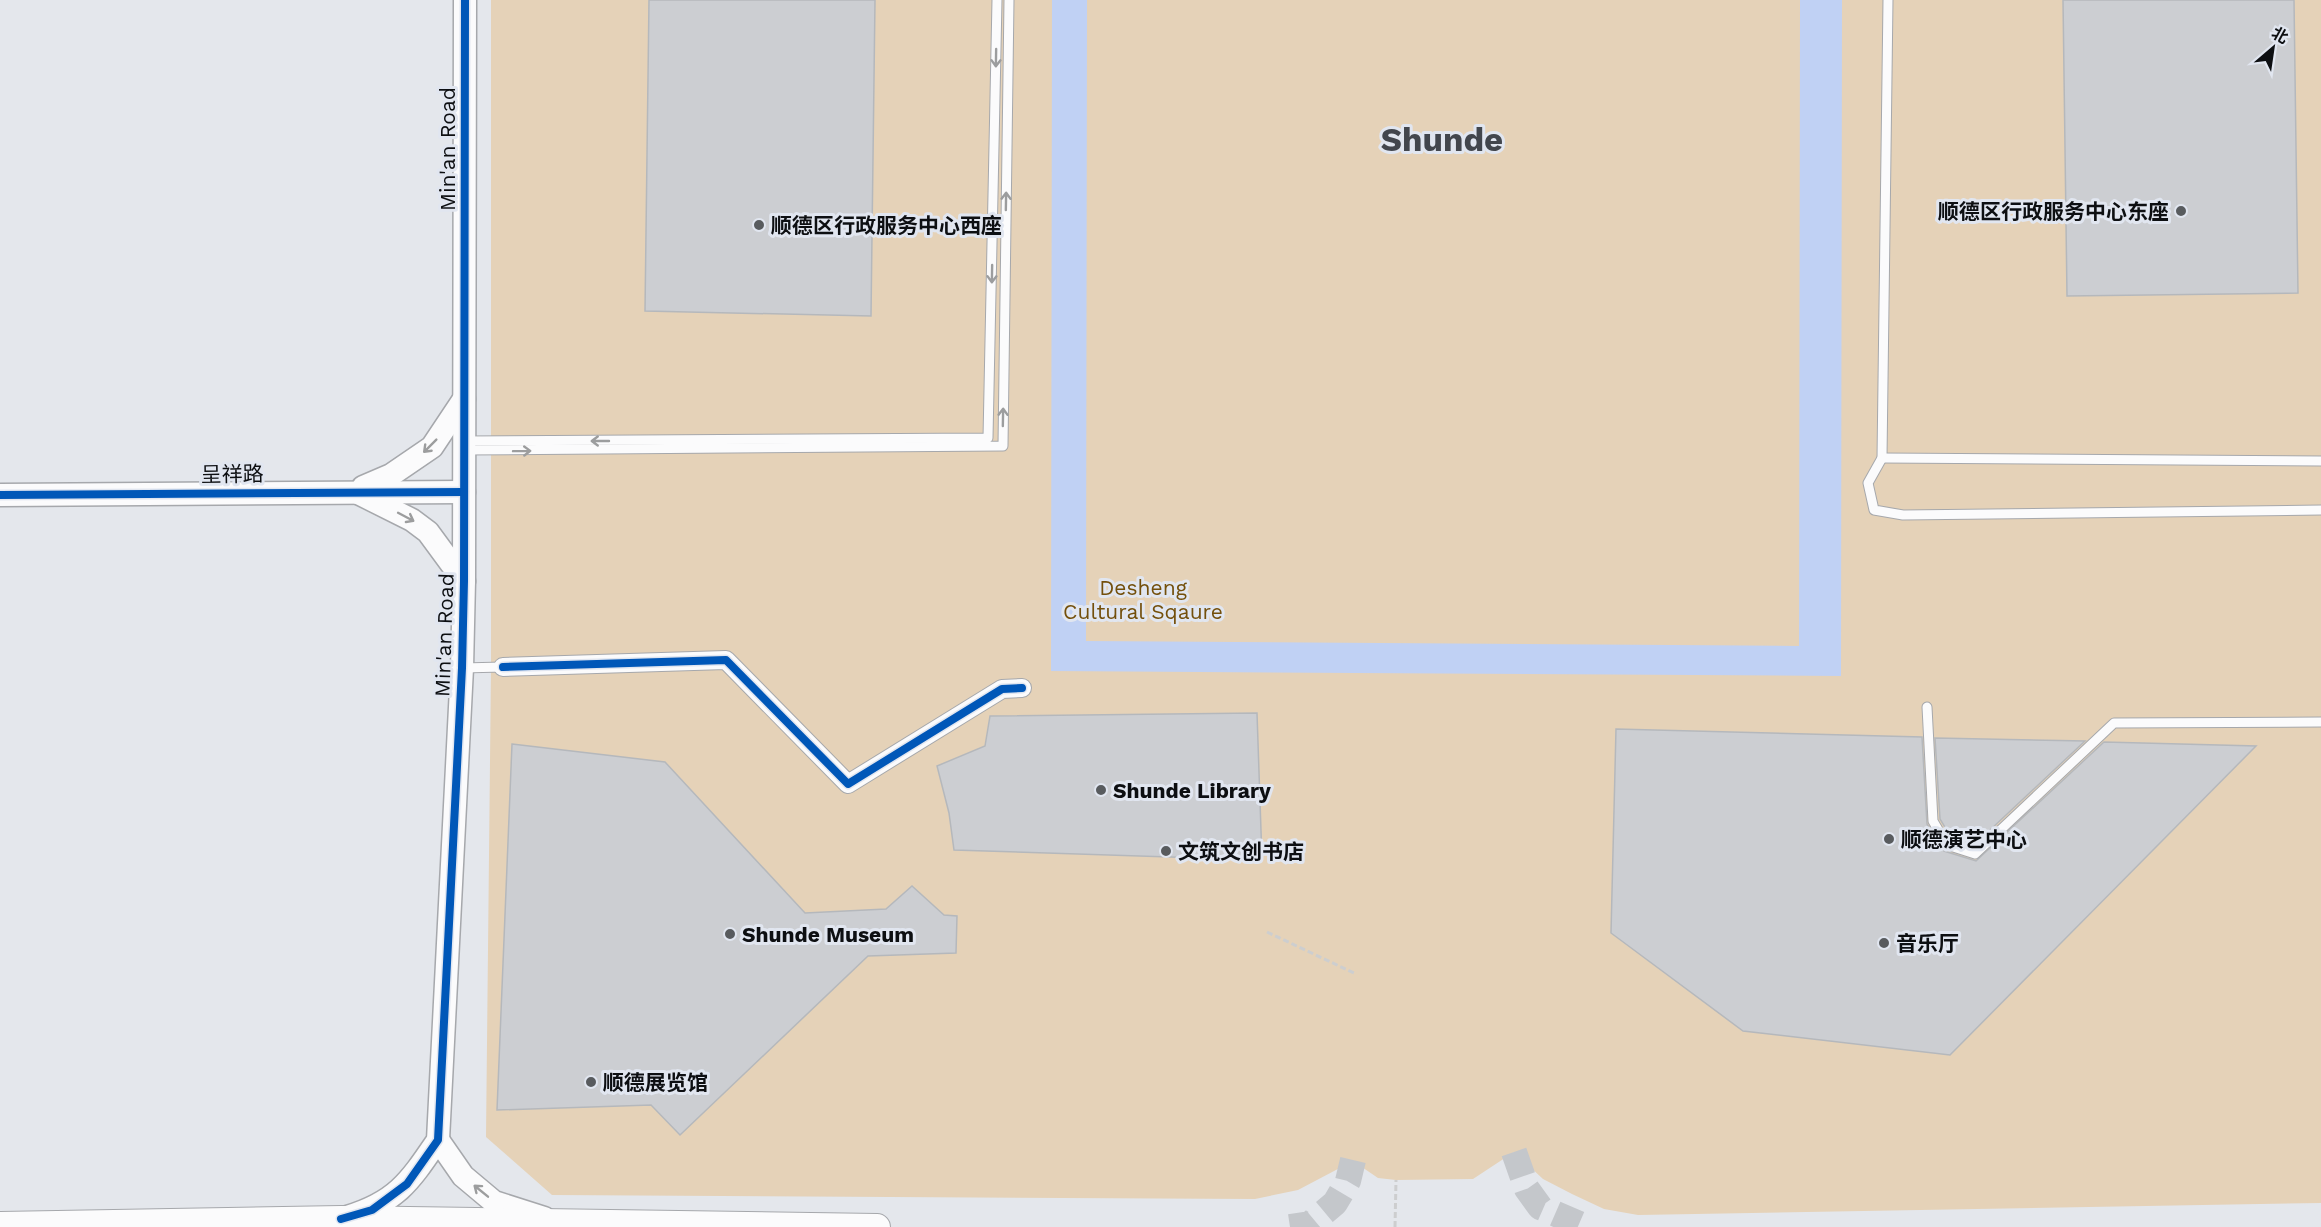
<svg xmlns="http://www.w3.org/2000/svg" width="2321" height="1227" font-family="'Work Sans','Noto Sans SC',sans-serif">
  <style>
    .green { fill: #e5d2b8 }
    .water { fill: #c0d1f4 }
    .building { fill: #ccced2; stroke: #b5b8bc; stroke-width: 1.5 }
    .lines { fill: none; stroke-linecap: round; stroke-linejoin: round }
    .secondary-tunnel { stroke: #c4c7cb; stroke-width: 26; stroke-dasharray: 26 13; stroke-linecap: butt }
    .service-casing { stroke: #a6a8ac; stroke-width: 11 }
    .minor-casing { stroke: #a6a8ac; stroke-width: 20 }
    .tertiary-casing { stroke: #a6a8ac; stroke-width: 25 }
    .secondary-casing { stroke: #a6a8ac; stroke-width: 28 }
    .path { stroke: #cdcecf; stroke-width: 3; stroke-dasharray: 6 3; stroke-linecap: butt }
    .service { stroke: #fbfbfc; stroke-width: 9 }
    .minor { stroke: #fbfbfc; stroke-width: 18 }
    .tertiary { stroke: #fbfbfc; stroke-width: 22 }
    .secondary { stroke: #fbfbfc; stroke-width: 26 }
    .cycleway-casing { stroke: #e1e6f0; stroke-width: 11 }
    .cycleway { stroke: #0057b8; stroke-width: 8 }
    .oneway { stroke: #9c9d9e }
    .poi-dot { fill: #585b5e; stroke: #e1e6f0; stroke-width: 2 }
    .labels { text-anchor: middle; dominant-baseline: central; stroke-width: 6; stroke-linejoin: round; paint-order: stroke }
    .street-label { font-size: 21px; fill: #0d0f12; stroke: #e1e6f0 }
    .poi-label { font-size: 21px; font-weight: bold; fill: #0d0f12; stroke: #e1e6f0; text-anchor: start }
    .park-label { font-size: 21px; fill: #734f0b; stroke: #e1e6f0 }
    .town-label { font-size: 33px; font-weight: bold; fill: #42464d; stroke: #e1e6f0 }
  </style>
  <rect width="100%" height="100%" fill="#e4e7ec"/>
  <path class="green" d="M491,0H2321V1203L1638,1215L1604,1209L1572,1194L1543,1179L1514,1152L1473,1179L1396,1180L1378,1178L1353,1161L1298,1190L1255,1199L552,1195L486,1137L491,668Z"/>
  <path class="water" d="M1052,0H1087L1086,641L1799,646L1800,0H1842L1841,676L1051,671Z"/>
  <g class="building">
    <path d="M649,0H875L871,316L645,311Z"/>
    <path d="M2063,0H2294L2298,293L2067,296Z"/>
    <path d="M1257,713L1262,860L954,850L949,813L937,766L985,746L990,716Z"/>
    <path d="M1616,729L1922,737L1927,824L1944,851L1976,861L2104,742L2256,746L1950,1055L1743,1031L1611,933Z"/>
    <path d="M1935,738L2085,741L1973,846L1952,839L1940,819Z"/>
    <path d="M512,744L665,762L805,913L886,909L912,886L944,915L957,916L956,953L868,956L680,1135L651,1105L497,1110Z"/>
  </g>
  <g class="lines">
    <g class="secondary-tunnel">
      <path d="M1514,1152L1527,1189L1540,1207L1586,1227"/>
      <path d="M1290,1227L1310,1224L1335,1203L1348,1181L1353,1160"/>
    </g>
    <defs>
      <g id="service">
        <path d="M1888,0L1882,458L1868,483L1874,510L1903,515L2321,510"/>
        <path d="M464,441L988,438L997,0"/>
        <path d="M464,450L1003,446L1009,0"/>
        <path d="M1882,458L2321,461"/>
        <path d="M462,668L503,667"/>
        <path d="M1927,707L1933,821L1947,845L1975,854L2114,723L2321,722"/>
      </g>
      <path id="minor" d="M503,667L726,660L848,784L1002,689L1022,688"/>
      <g id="tertiary">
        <path d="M363,487L391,475L432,447L464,399"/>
        <path d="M358,493L412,520L428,532L464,581"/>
        <path d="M0,495L464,492"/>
        <path d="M438,1140L463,1176L494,1202L544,1218"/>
        <path d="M347,1217C397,1202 410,1181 438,1140L462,668L464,581L465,0"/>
      </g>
      <path id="secondary" d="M0,1225L341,1219L877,1227"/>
    </defs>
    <use href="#service" class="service-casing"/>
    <use href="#minor" class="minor-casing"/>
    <use href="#tertiary" class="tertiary-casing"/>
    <use href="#secondary" class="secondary-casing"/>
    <g class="path">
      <path d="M1267,932L1354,973"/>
      <path d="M1395,1227L1396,1180"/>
    </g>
    <use href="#service" class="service"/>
    <use href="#minor" class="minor"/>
    <use href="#tertiary" class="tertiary"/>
    <use href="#secondary" class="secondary"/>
    <defs>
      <g id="cycleway">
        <path d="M0,495L464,492"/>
        <path d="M503,667L726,660L848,784L1002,689L1022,688"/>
        <path d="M341,1219L372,1210L407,1184L438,1140L462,668L464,581L465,0"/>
      </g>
    </defs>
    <use href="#cycleway" class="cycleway-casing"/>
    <use href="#cycleway" class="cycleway"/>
  </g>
  <defs><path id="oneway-shaft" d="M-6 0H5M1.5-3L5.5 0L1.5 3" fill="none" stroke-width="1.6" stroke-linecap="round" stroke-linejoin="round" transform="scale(1.5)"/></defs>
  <g class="oneway">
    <use href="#oneway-shaft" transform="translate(996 58) rotate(91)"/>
    <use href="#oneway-shaft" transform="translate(1006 201) rotate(-89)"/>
    <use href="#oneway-shaft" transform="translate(992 274) rotate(91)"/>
    <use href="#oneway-shaft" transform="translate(1003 417) rotate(-89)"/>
    <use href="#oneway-shaft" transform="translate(600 441) rotate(180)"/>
    <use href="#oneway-shaft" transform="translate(430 446) rotate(135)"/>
    <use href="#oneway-shaft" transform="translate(522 451) rotate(-1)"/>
    <use href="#oneway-shaft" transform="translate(406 517) rotate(28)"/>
    <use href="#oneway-shaft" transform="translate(481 1191) rotate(-141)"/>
  </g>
  <g class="poi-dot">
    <circle cx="2181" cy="211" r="6"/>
    <circle cx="759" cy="225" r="6"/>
    <circle cx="1101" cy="790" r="6"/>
    <circle cx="1889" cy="839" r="6"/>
    <circle cx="1166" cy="851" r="6"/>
    <circle cx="730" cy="934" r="6"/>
    <circle cx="1884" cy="943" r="6"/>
    <circle cx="591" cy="1082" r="6"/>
  </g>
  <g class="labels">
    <g class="street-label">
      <text transform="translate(447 149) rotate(-90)">Min'an Road</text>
      <text transform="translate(232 474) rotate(-1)">呈祥路</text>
      <text transform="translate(444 635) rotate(-88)">Min'an Road</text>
    </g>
    <g class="poi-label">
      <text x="2169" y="211" text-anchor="end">顺德区行政服务中心东座</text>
      <text x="771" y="225">顺德区行政服务中心西座</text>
      <text x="1113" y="790">Shunde Library</text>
      <text x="1901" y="839">顺德演艺中心</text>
      <text x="1178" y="851">文筑文创书店</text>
      <text x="742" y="934">Shunde Museum</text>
      <text x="1896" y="943">音乐厅</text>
      <text x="603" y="1082">顺德展览馆</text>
    </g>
    <g class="park-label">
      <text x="1143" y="587">Desheng<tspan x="1143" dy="24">Cultural Sqaure</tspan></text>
    </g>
    <g class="town-label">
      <text x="1442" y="139">Shunde</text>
    </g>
  </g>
  <g transform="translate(2273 48) rotate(29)" stroke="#e1e6f0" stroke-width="4.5" paint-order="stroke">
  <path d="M0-4.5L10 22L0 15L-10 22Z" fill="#0d0f12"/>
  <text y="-9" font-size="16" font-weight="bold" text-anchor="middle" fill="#0d0f12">北</text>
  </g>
</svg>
